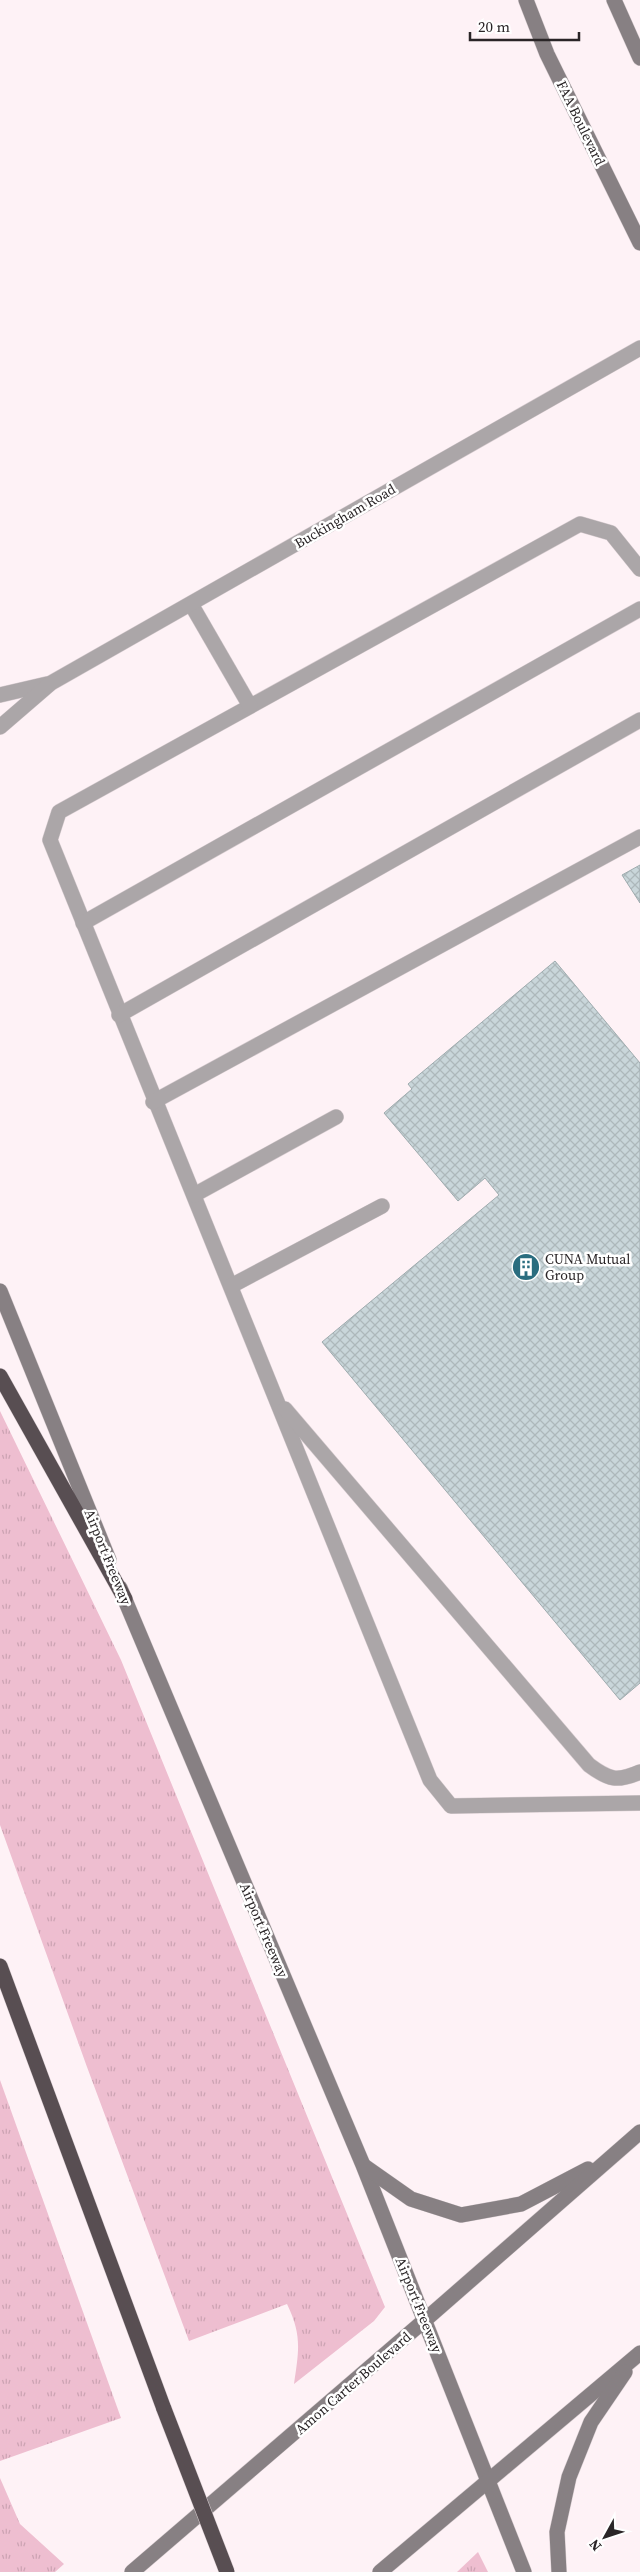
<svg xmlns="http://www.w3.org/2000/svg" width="640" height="2572" font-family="'Source Serif 4',serif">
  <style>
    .grass { fill: url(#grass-tufts) }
    .building { fill: url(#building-cross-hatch); stroke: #9eabae }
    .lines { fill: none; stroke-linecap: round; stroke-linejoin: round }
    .lane-casing { stroke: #d8cdd1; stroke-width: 16 }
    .street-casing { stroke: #d8cdd1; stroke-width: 16 }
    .secondary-casing { stroke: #d8cdd1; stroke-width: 16 }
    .highway-casing { stroke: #d8cdd1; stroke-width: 16 }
    .lane { stroke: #aba6a8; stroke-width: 15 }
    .street { stroke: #aba6a8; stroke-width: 15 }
    .secondary { stroke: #878083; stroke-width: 15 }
    .highway { stroke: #584e52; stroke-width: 15 }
    .highway-bridge-casing { stroke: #d8cdd1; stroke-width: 16; stroke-linecap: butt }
    .highway-bridge { stroke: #584e52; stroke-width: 15 }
    .labels { text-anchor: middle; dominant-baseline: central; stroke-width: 5; stroke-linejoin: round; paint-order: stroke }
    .street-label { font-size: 14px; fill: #2a2527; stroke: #fff }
    .poi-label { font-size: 14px; fill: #2a2527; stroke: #fff; text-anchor: start }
  </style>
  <defs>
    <pattern id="grass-tufts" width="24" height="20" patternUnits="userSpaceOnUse" patternTransform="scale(1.25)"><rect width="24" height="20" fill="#eebed0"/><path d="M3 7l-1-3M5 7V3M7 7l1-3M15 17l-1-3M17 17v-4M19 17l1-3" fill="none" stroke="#cca3b3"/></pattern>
    <pattern id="building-cross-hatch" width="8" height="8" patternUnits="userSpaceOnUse" patternTransform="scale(1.25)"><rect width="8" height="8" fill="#c9d6da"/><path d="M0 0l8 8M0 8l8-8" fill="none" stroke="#adb8bb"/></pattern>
  </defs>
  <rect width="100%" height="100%" fill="#fef2f6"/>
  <g class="grass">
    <path d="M0,1411L121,1660L385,2307L374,2321L294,2384C299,2350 302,2335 287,2304L189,2341L87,2067L0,1825Z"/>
    <path d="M0,2080L121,2418L0,2461Z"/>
    <path d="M0,2478L20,2524L64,2564L55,2572H0Z"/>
    <path d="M478,2552L488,2572H457Z"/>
  </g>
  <g class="building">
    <path d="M640,865V903L622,875Z"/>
    <path d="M555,961L640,1063V1683L620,1700L322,1342L499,1195L485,1178L458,1201L384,1113L412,1089L408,1084Z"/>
  </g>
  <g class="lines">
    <defs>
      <g id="lane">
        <path d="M640,569L611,533L580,524L59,812L50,840C175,1155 304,1467 430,1780L451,1806L640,1803"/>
        <path d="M191,604L250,706"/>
        <path d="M83,923L640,609"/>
        <path d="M119,1015L640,720"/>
        <path d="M153,1102L640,837"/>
        <path d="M194,1195L336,1117"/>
        <path d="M231,1286L382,1206"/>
        <path d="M285,1409L589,1765C609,1780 617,1782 640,1772"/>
      </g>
      <g id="street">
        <path d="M0,695L47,684"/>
        <path d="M0,727L51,683L640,348"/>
      </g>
      <g id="secondary">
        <path d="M526,0L547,54L640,243"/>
        <path d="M614,0L640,58"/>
        <path d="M0,1291L109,1560"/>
        <path d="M120,1588L363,2165L524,2572"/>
        <path d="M364,2166L411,2199L461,2215L521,2204L588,2169"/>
        <path d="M132,2572L425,2320L640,2132"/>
        <path d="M380,2572L640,2353"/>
        <path d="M559,2572L557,2532L569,2477L591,2422L625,2372"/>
      </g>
      <g id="highway">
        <path d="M0,1376L125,1599"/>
        <path d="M0,1966L164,2409"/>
      </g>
    </defs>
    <use href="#lane" class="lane-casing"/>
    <use href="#street" class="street-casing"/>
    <use href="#secondary" class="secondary-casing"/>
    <use href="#highway" class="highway-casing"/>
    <use href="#lane" class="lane"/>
    <use href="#street" class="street"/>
    <use href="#secondary" class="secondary"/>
    <use href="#highway" class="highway"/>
    <defs>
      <path id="highway-bridge" d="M164,2409L227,2572"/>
    </defs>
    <use href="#highway-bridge" class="highway-bridge-casing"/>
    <use href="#highway-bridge" class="highway-bridge"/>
  </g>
  <defs>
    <symbol id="building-disc" viewBox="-11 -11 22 22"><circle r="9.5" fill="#2a6d7f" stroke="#fff"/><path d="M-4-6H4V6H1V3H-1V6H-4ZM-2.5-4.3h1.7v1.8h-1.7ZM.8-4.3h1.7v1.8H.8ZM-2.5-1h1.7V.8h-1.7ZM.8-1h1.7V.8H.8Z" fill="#fff"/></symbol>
  </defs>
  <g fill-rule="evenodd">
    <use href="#building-disc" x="510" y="1251" width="32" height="32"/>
  </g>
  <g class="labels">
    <g class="street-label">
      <text transform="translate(581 123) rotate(64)">FAA Boulevard</text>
      <text transform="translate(345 516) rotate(-30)">Buckingham Road</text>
      <text transform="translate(108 1557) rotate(68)">Airport Freeway</text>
      <text transform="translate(264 1930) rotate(67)">Airport Freeway</text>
      <text transform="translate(419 2305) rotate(68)">Airport Freeway</text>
      <text transform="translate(353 2383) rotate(-41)">Amon Carter Boulevard</text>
    </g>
    <g class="poi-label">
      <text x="545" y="1259">CUNA Mutual<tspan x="545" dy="16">Group</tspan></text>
    </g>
  </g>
  <g transform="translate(605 2537) rotate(230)" stroke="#ffffff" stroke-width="4" paint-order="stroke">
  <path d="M0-4L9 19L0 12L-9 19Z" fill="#2a2527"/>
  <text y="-8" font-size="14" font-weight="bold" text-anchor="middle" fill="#2a2527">N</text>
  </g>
  <path d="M470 32v8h109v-8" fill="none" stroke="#2a2527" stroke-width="2.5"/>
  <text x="478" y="32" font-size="15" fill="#2a2527" stroke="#ffffff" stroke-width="4" paint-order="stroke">20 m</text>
</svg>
